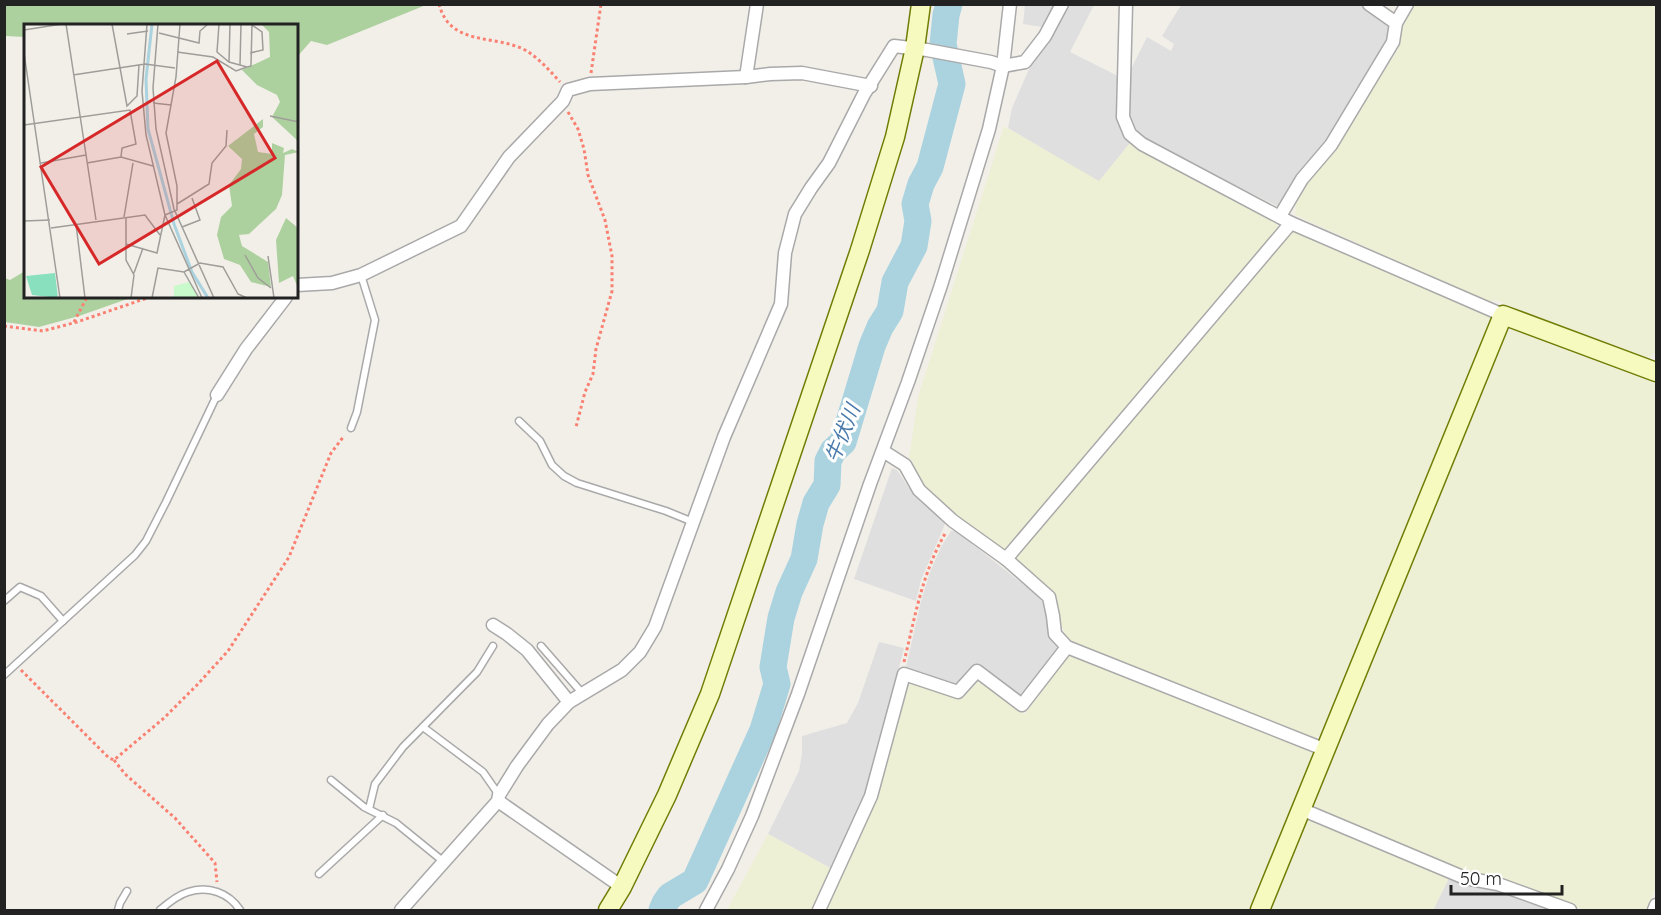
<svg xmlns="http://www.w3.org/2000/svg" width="1661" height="915" font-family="Quicksand,'Noto Sans JP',sans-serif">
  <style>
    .residential { fill: #e0dfdf }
    .farmland { fill: #eef0d5 }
    .forest { fill: #add19e }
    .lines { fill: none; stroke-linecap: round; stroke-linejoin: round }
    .river { stroke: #aad3df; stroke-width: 27 }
    .lane-casing { stroke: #a9a9a9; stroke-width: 9 }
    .street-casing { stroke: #a9a9a9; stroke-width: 15 }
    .secondary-casing { stroke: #707d05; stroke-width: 21 }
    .path { stroke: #fa8072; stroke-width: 3; stroke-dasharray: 3 3; stroke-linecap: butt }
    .lane { stroke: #fff; stroke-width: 6 }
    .street { stroke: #fff; stroke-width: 12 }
    .secondary { stroke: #f7fabf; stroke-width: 18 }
    .labels { text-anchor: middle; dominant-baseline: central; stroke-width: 6; stroke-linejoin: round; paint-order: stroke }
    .water-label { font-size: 20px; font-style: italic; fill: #4a7aab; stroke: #fff }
    .inset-river { fill: none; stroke: #aad3df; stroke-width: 3 }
    .inset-road { fill: none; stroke: #9f9d99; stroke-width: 1.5 }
    .view { fill: #d62828; fill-opacity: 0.15; stroke: #d62828; stroke-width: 3 }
    .inset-edge { fill: none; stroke: #222; stroke-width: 3 }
  </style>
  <rect width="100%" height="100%" fill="#f2efe9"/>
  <g class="residential">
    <path d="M1025,5H1055L1043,27L1023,24Z"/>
    <path d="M1067,5H1094L1070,52L1120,77L1119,114L1122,131L1130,143L1099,182L1008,128L1012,108L1033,60Z"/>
    <path d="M1181,5H1361L1389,25L1387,43L1367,76L1355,90L1332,134L1298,173L1279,207L1165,150L1136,132L1127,118L1128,75L1147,37L1171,51L1174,44L1162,36Z"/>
    <path d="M892,468L897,470L908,487L945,520V524L921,580L916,601L854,579Z"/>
    <path d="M951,531H956L1039,597L1048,610L1050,639L1057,648L1056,653L1023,696L1020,697L993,675L975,665L958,687L906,667L921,601L930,572L941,547Z"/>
    <path d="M879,642L904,648L875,763L863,802L832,869L768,834L799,771L802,754V736L847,723L858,703Z"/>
    <path d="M1449,878L1463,883L1495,890L1552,910H1433Z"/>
  </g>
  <g class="farmland">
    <path d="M1415,5H1656V353L1643,361L1496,300L1488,302L1295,215L1296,202L1305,187L1341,142L1365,100L1397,51L1404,24Z"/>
    <path d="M1004,126L1099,181L1130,143L1274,220L1279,228L1006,550H1001L941,502L921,482L913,468V462L909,458L918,397Z"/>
    <path d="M1298,231L1493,316L1324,733L1312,739L1077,645L1066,636L1061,625L1057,599L1051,590L1015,561L1016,555L1288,234Z"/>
    <path d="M1515,328L1656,383V886L1647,910H1585L1495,876L1468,873L1318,810L1312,801L1506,332Z"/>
    <path d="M1069,655H1076L1309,751L1314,756L1250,910H827L847,860L874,804L907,687L912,682L958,698L964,697L977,682L982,683L1025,714Z"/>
    <path d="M1308,818L1449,878L1433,910H1269L1305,822Z"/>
    <path d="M768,834L832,869L813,910H727Z"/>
  </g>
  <g class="forest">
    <path d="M4,5L5,4L426,5L327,45L311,41L297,57V26H26L25,37L5,36Z"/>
    <path d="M25,271L26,297H133L79,316L39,327L5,322V278L10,280Z"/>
  </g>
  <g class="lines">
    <path class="river" d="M662,910L665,903L670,896L695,881L763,730L777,684L773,667L781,618L789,592L804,559L810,524L816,503L827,485L828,461L833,451L843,442L872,346L880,327L890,311L895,282L914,246L918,221L915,204L921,184L930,167L952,84L943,44L946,15L949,4"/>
    <defs>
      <g id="lane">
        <path d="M519,421L540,441L552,465L564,476L577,483L666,511L693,522"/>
        <path d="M351,428L357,412L375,320L361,275"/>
        <path d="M4,601L20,587L41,596L63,621"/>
        <path d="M541,646L583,694"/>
        <path d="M4,675L135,555L146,541L166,502L217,395"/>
        <path d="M423,727L483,772L499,795"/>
        <path d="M331,780L364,807L396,823L444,862"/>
        <path d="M369,809L375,784L403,747L477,672L493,646"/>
        <path d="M319,874L383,815"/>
        <path d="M118,910L120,903L127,891"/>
        <path d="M160,910C168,903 178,895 188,892C208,885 229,893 240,910"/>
      </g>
      <g id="street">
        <path d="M1126,4L1123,117L1130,134L1142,144L1291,223L1503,315"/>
        <path d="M1369,4L1396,23"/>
        <path d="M746,77L757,4"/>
        <path d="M1280,216L1302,179L1331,145L1393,42L1396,23L1407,4"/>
        <path d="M297,285L332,283L361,275L461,226L509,157L563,101L568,90L590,84L746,77L770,74L802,73L871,86"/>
        <path d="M217,395L246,349L286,297"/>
        <path d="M883,451L905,465L919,490L953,521L1006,559L1049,597L1053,616L1055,634L1067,647L1326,750"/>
        <path d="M1006,559L1291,223"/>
        <path d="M493,625L507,634L527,650L569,702"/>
        <path d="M498,801L622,887"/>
        <path d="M1301,809L1465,878L1498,884L1570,910"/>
        <path d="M401,910L498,801L499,795L517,766L548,724L569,702L622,670L640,652L655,627L724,437L781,304L785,253L795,214L811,188L829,163L864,94L894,46L927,50L991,62L1003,66L1025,62L1045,36L1062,4"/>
        <path d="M706,910L728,869L752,816L798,694L870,484L908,382L941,285L989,129L1003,66L1010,4"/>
        <path d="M819,910L871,796L904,674L958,692L977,671L1022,705L1067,647"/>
        <path d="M1654,910L1656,905"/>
      </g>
      <g id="secondary">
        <path d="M608,910L622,887L667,795L710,694L860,250L895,137L915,48L921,4"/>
        <path d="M1260,910L1503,315L1656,372"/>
      </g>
    </defs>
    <use href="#lane" class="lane-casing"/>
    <use href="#street" class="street-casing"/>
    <use href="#secondary" class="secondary-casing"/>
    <g class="path">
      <path d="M439,4C450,47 495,34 525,50C539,58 549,70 560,82"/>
      <path d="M591,73L601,4"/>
      <path d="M568,112L578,129L584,149L588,175L605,220L612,256V291L596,349L593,374L585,392L576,427"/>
      <path d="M74,322L87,297"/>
      <path d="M4,326L43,331L77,322L150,297"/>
      <path d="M904,662C915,617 922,573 946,532"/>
      <path d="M21,670L109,758L114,760L164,718L197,685L228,651L289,557L331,453L344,436"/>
      <path d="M114,760L125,774L175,818L215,863L217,882"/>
    </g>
    <use href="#lane" class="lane"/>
    <use href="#street" class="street"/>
    <use href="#secondary" class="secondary"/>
  </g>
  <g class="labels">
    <g class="water-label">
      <text transform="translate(842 433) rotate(-68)">牛伏川</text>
    </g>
  </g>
  <g transform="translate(24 24)">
    <rect width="274" height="274" fill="#f2efe9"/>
    <path d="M237,0H274V117L248,93L256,78L253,71L233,61L218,46L246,33L245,8ZM239,95V103L230,110L234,128L248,130V119L260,124L259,129L268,125L275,128L261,131L258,171L252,185L225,210L215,211L218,222L244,238L247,263L227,258L216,241L200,235L193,211L197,193L208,182L205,161L217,145L218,135L204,122ZM262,194L274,204V264L269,252L255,259L252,216Z" fill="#add19e"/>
    <path d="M166,258L174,274H150V262Z" fill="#c8facc"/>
    <path d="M31,249L34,274L8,271L2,252Z" fill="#88e0be"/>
    <path class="inset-river" d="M128,0L122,55L124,105L150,200L168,248L184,274"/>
    <path class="inset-road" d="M42,0L72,196M88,0L103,82L113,72L115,41M123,0L118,67L122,111L141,191L178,274M134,0L129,64L132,105L150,185L190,274M195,0L193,28L205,38L223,43L227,42L228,0M0,6L38,0M135,9L175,19L176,7L184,0M103,10L124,7M153,28L189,33L212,47L223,43M0,29L36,274M226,29L239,26L238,8L228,1M205,38L206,0M216,41L217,0M49,51L121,40L151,44M129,79L147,81M246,92L275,98M0,101L106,86L112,120L98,124L97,133M17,139L62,131M63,139L97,133L129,142M153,180L185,160L188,139L202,122L203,106M141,191L153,186V162L142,109L152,53L156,0M100,193L109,139M102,193V236L110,251L107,274M0,197L26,196M52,200L61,274M158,203L176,196L168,174M27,204L121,191L136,211M102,220L133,229L141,191M221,231L234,254L247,264M244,232L250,274M160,248L175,274M110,249L119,224M128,274L134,244L160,248L176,239L199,243L214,270L223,274"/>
    <path class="view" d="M193,37L251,134L75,240L17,143Z"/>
    <rect width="274" height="274" class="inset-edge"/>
  </g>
  <rect width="1661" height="915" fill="none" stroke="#222222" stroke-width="12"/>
  <path d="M1451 885v9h111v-9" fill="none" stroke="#222222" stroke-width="3"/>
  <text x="1460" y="885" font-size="18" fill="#222222" stroke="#ffffff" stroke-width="4.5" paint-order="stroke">50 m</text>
</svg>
